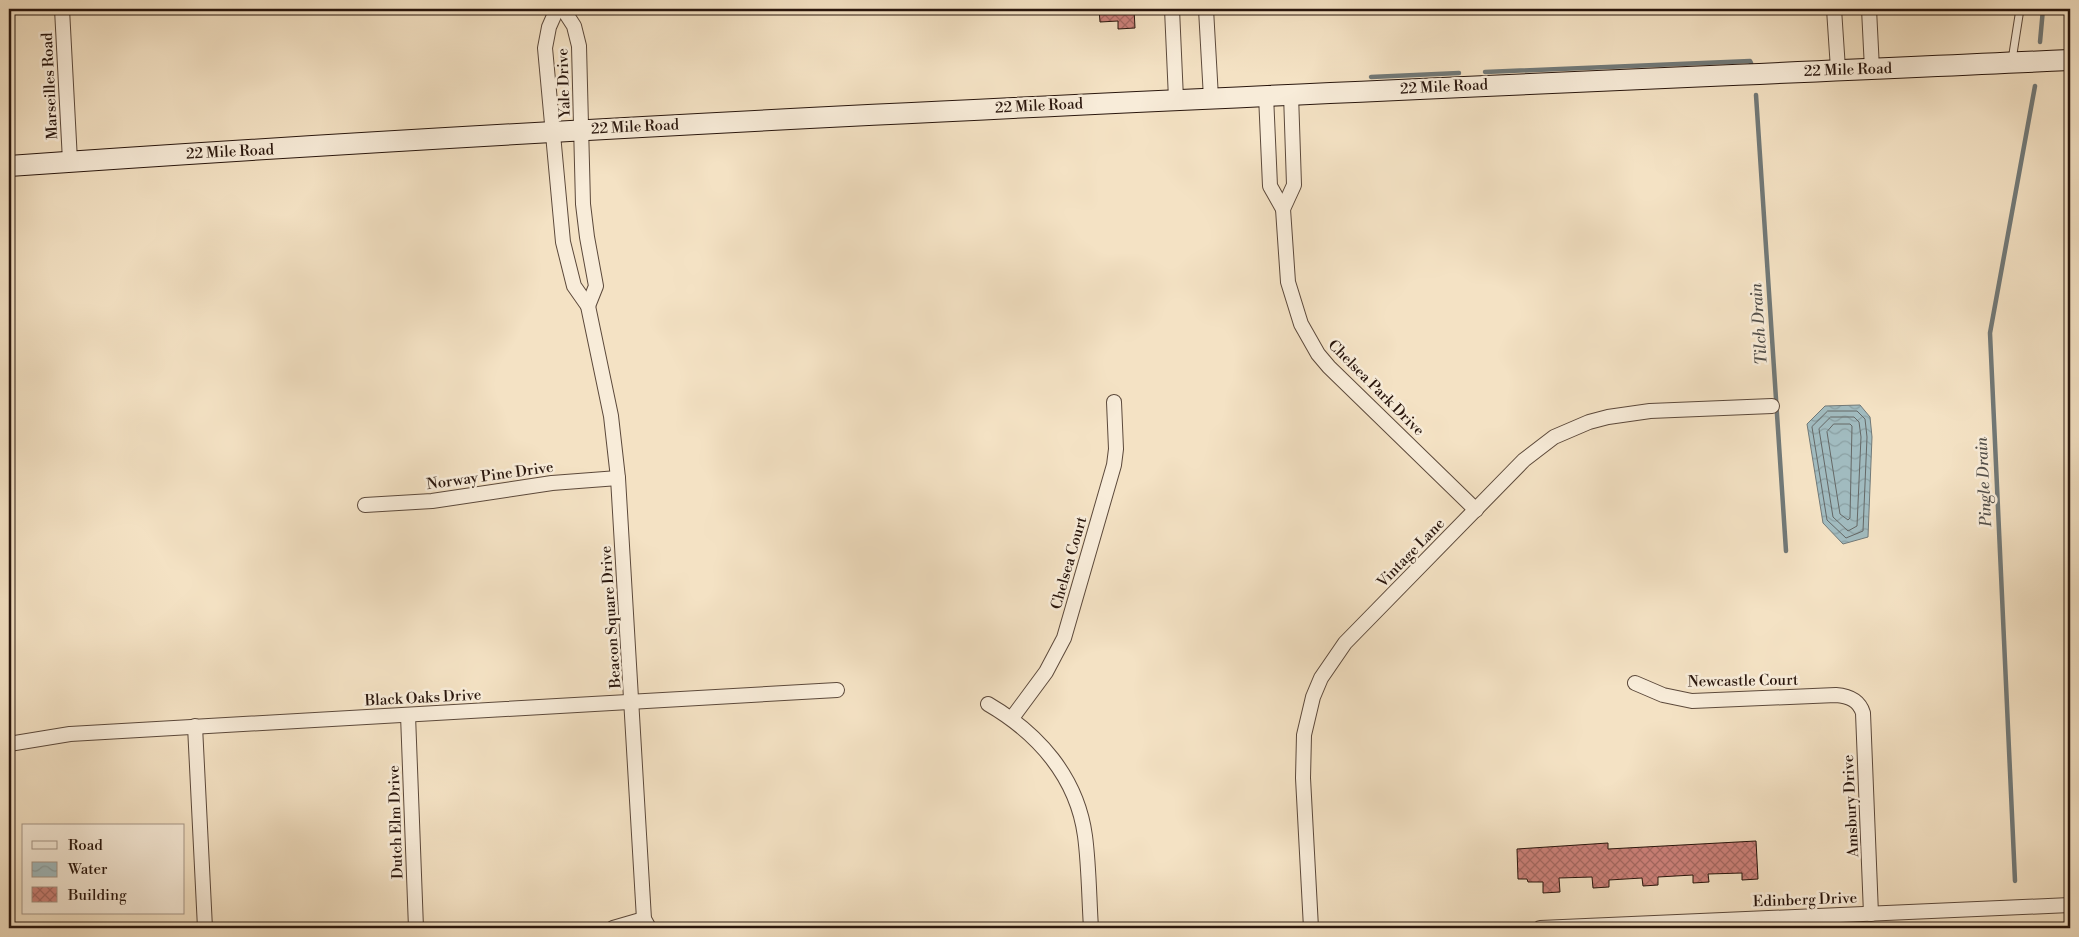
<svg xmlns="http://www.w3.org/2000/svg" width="2079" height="937" font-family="'Libre Bodoni',serif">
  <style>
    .water { fill: url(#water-waves); stroke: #717978 }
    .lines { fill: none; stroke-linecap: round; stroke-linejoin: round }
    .shore { stroke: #656866; stroke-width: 1 }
    .stream { stroke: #717978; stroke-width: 4.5 }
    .building { fill: url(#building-cross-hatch); stroke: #29160d }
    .lane-casing { stroke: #5c493b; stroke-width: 9 }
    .street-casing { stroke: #5c493b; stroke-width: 16 }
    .secondary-casing { stroke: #29160d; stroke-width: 22 }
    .lane { stroke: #f8ecd9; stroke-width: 7 }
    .street { stroke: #f8ecd9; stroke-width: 14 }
    .secondary { stroke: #f8ecd9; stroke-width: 20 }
    .labels { text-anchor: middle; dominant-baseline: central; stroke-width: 5; stroke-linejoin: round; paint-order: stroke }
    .street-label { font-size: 15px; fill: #29160d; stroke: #f8ecd9 }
    .water-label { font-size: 16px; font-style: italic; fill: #53504b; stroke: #f8ecd9 }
  </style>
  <defs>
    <pattern id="water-waves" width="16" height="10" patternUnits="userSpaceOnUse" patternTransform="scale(1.25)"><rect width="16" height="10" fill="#a1bbbf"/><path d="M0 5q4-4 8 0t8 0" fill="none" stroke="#8ba0a3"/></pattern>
    <pattern id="building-cross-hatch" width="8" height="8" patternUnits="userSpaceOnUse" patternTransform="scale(1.25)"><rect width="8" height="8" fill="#cd827b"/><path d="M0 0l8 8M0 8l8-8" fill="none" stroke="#a66963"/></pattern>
  </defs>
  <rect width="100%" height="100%" fill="#f4e2c4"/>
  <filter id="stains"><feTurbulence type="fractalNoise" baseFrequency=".004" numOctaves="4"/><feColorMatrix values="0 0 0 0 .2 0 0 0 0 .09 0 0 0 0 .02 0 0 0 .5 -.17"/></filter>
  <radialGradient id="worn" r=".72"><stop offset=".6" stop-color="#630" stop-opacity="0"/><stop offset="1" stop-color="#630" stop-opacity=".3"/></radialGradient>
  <path class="water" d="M1860,405L1870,417L1872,437L1868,537L1843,544L1823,523L1807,424L1825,406Z"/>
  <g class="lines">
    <g class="shore">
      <path d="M1828,411H1857L1865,419L1867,437L1863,531L1846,538L1827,520L1812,427Z"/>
      <path d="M1831,417H1854L1859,422L1861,437L1857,526L1848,531L1833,517L1819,429Z"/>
      <path d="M1834,424H1850L1852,426L1850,518L1848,520L1840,514L1827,432Z"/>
    </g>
    <g class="stream">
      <path d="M2040,42L2043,9"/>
      <path d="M1485,72L1750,61L1751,63"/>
      <path d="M1371,77L1459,73"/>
      <path d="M1756,95L1786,551"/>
      <path d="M2015,881L1990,333L2035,86"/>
    </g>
  </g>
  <g class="building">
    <path d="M1099,9H1134L1135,28L1118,29V21L1100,22Z"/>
    <path d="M1756,841L1758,879L1742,880V873L1708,874L1709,882L1693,883V875L1658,877V885L1643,886L1642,878L1609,880V887L1593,888L1592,877L1559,878L1560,892L1543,893V882H1528L1527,879H1518L1517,849L1608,843V849Z"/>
  </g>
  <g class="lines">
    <defs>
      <path id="lane" d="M2012,60L2020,9"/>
      <g id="street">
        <path d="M62,9L70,161"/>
        <path d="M557,9L549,27L545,48L563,242L574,286L588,306L611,416L618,478L644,919L649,928"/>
        <path d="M563,9L574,26L579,46L583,204L587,237L596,286L588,306"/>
        <path d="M1172,9L1176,99"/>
        <path d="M1206,9L1211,98"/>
        <path d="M1834,9L1838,69"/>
        <path d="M1869,9L1872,69"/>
        <path d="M1266,95L1270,186L1283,209L1288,282L1301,324L1318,354L1329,367L1476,510"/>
        <path d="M1283,209L1294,185L1291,94"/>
        <path d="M365,505L432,501L552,483L618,478"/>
        <path d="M1635,683L1663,695L1692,701L1836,695C1849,696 1859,700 1863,713L1871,914"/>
        <path d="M988,704C1038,733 1077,777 1085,836C1089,866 1089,898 1091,928"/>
        <path d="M408,715L416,928"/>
        <path d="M1012,718L1046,672L1064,638L1114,465L1116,449L1114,402"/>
        <path d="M195,726L205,928"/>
        <path d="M9,744L70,734L837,690"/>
        <path d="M613,928L644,919"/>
        <path d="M1311,928L1303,778L1304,735L1313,697L1321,678L1345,643L1524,460L1554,437L1589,422L1608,417L1650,411L1772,406"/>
        <path d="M1540,928L2070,905"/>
      </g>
      <path id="secondary" d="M9,166C695,118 1383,91 2070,60"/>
    </defs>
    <use href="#lane" class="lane-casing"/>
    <use href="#street" class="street-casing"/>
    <use href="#secondary" class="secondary-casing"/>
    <use href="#lane" class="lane"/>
    <use href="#street" class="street"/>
    <use href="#secondary" class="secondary"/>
  </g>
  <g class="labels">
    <g class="street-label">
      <text transform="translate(1848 70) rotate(-2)">22 Mile Road</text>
      <text transform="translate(564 83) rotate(-92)">Yale Drive</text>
      <text transform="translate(50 86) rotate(-93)">Marseilles Road</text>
      <text transform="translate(1444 87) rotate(-3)">22 Mile Road</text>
      <text transform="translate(1039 106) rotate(-3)">22 Mile Road</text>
      <text transform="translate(635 127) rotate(-3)">22 Mile Road</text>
      <text transform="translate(230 152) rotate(-3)">22 Mile Road</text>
      <text transform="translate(1376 388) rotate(45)">Chelsea Park Drive</text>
      <text transform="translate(490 476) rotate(-8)">Norway Pine Drive</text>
      <text transform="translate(1411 553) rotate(-46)">Vintage Lane</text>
      <text transform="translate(1069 563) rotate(-74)">Chelsea Court</text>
      <text transform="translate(611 617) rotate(-94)">Beacon Square Drive</text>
      <text transform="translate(1743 681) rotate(-1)">Newcastle Court</text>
      <text transform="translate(423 698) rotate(-3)">Black Oaks Drive</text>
      <text transform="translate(1851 806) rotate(-93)">Amsbury Drive</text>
      <text transform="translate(396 822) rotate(-92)">Dutch Elm Drive</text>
      <text transform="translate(1805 900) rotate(-2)">Edinberg Drive</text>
    </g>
    <g class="water-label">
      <text transform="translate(1759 324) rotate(-94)">Tilch Drain</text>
      <text transform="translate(1984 482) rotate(-93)">Pingle Drain</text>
    </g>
  </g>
  <rect width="2079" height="937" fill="none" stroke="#f4e2c4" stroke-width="30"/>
  <rect x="10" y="10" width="2059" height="917" fill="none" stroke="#29160d" stroke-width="2.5"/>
  <rect x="15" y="15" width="2049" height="907" fill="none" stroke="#29160d"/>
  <rect x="22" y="824" width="162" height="90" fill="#f8ecd9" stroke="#a59687"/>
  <rect x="32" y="841" width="25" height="8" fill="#f8ecd9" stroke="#a59687"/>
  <text x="68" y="850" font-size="15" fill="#29160d">Road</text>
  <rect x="32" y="862" width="25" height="15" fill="url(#water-waves)" stroke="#a59687"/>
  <text x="68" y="874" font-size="15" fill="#29160d">Water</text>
  <rect x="32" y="887" width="25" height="15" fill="url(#building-cross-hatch)" stroke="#a59687"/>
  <text x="68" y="900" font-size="15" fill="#29160d">Building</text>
  <rect width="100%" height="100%" filter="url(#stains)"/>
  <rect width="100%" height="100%" fill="url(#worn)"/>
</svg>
